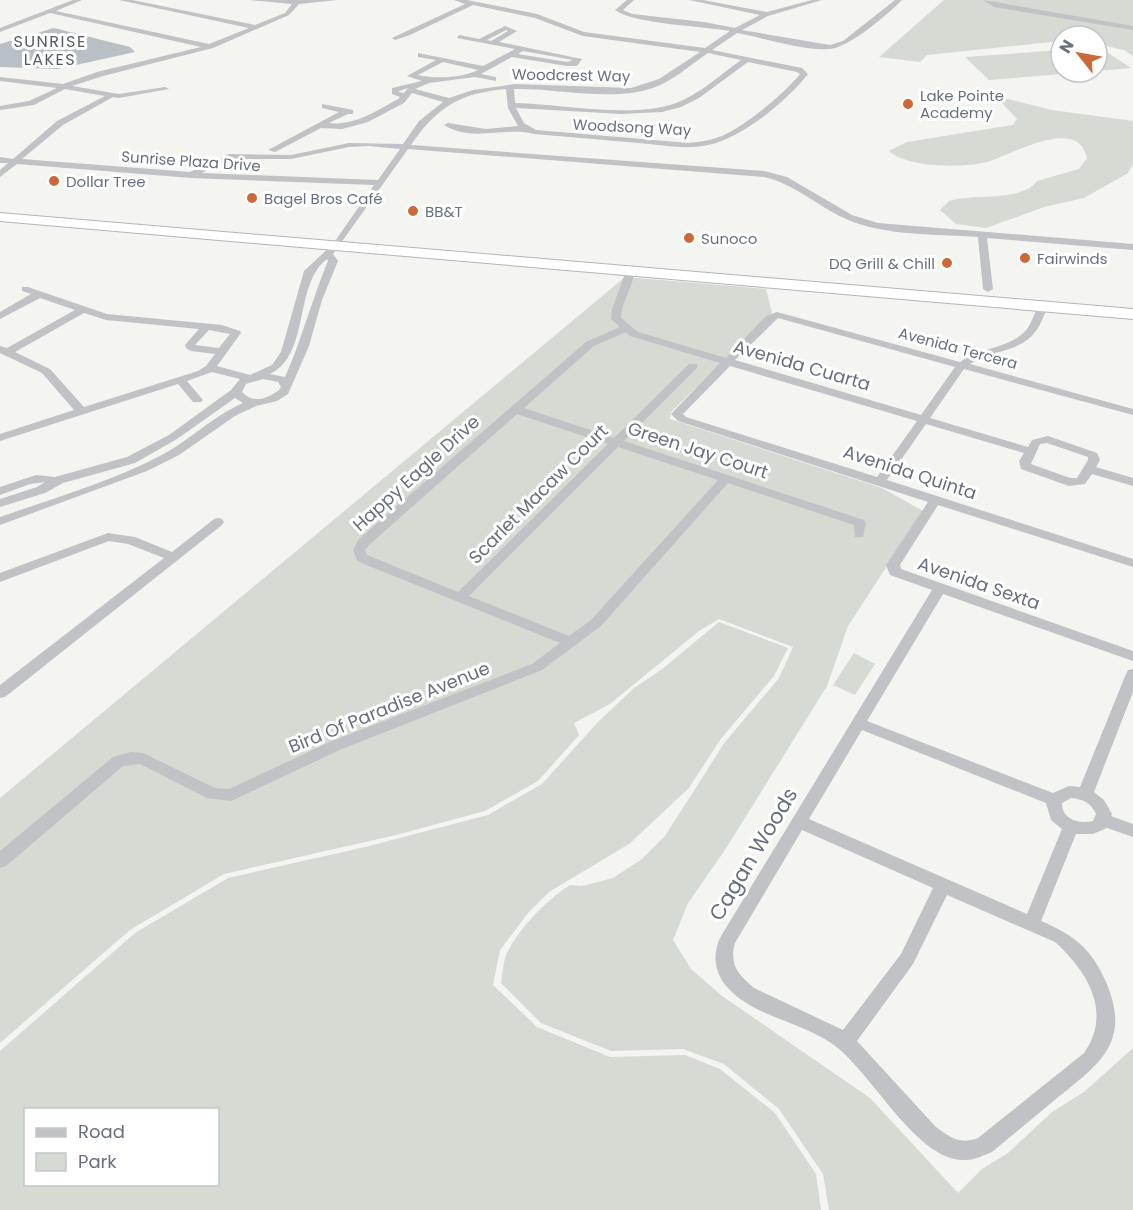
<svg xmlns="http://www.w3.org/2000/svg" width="1133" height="1210" font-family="Poppins,sans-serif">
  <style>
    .green { fill: #d5dad2; fill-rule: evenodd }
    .water { fill: #b9c0c5 }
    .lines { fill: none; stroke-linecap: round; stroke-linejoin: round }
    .highway-casing { stroke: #b3b5b8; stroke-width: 2 }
    .minor { fill: #c0c2c5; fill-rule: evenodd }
    .highway { fill: #fff; fill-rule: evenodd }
    .poi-dot { fill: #cc6939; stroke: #fff; stroke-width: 2 }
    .labels { text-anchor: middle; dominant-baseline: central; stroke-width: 6; stroke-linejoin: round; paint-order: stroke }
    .far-street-label { font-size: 15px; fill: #67717e; stroke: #fff }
    .far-poi-label { font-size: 15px; fill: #67717e; stroke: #fff; text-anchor: start }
    .far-neighbourhood-label { font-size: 16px; letter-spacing: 1.5px; fill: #545b64; stroke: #fff }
    .street-label { font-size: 18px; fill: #67717e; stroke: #fff }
    .near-street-label { font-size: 21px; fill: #67717e; stroke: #fff }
  </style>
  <rect width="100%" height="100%" fill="#f4f4f1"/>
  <g class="green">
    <path d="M944,0H1133V56L1124,50L1097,44V36H1061V41L927,55L920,62L879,57Z"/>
    <path d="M1097,47H1099L1131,68L1097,71Z"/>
    <path d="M1061,50V72H1087L989,80L965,57Z"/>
    <path d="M1004,98L1052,110L1133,121V164L1128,173L1084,198L1044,207L986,228L956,224L940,210L949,201C972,193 1020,203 1037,181L1079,169L1087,158C1078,115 1011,155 987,162C963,168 907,168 889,151L907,142L1013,125L1017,119L1001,102Z"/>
    <path d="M625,277L766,289L772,313L671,412L670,419L882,488L923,511L848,626L827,686L725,850L688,903L673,940L691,969L722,996L870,1098L958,1193L982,1169L1008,1153L1052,1112L1084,1092L1133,1048V1210H829L823,1174L779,1109L724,1064L683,1049L611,1051L541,1023L501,983C503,973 503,959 508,951C522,925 546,901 570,885L582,886L613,878L642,859L665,836L725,742L779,678L793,647L719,619L699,631L610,704L574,723L579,735L538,781L485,811L396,835L224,874L130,930L0,1043V798Z"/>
    <path d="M719,622L788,648L774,676L720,740L689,788L629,844L549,892L528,913L500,950L493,985L537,1027L610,1057L685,1055L720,1069L775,1113L816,1174L821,1210H0V1051L135,933L228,878L365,847L488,815L542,784L598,722L634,688L661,670ZM26,1110H218V1184H26Z"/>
    <path d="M854,653L875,664L855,695L833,685Z"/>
  </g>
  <path class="water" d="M54,28L130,47L135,52L58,69L0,67V44Z"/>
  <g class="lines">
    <defs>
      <path id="highway" d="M0,213L1133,309V319L0,221Z"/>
    </defs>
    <use href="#highway" class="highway-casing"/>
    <g class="minor">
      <path d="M73,0H82L56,11L209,44L249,28L119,0H132L255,25L285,13L292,4L249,0H338L299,4L289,15L213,48L103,76L72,86L119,94L165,87L169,89L119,98L113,97L63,125L22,159L190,172L229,154L291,155L349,143L403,144L419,121L443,102L412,93L404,103L368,122L342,129L321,128L275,152L268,150L339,112L322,108V104L353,110V114H348L329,123C355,126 376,111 398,99L400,97L392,94V88L422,81L407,76L436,60L418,57V53L483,66L515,49L457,38L459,35L479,39L505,26L517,31L499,42L582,59L577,66H567L512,57L481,74L496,77V81L475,77L429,83L415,89L449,98L473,90L515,84L631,88L659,79L700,52L583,36L535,18L473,5L410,35L395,40L392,38L465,4L454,0H467L537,14L584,32L705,48L730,31C703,26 633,24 615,10L627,0H634L623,10L632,14L704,22L735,28L760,15L689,0H703L767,12L812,0H822L768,16L742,30L830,45L843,41L895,0H902C888,14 849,48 829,49C802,51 765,38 737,33L712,50L802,68L808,74C787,101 742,138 708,145C686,150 662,145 639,143C604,140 569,137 534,134C508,126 472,143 444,125L448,123L486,129L518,126L508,108L506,89C460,93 437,107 411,145L764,171L787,177L852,215L878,223L1133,244V250L987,238L993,289L988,292L983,289L978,237C937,234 883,236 846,219C817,206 795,184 764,177L408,149L333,254L338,261L322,300L309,346L288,394L277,401L256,406L235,416L179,455L147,471L0,525V517C54,498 110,482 160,456C189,441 213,416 243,403L235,398L177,439L135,463L63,483L45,493L0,507V499L37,487L45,482L30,484L0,495V487L36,475L55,477L127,457L169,435L231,390L240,379L212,372L187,381L203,400L201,402H193L178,384L0,441V434L74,410L42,373L0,353V346L7,348L75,310L40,298L0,319V312L31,294L22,291V287H28L107,314L222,325L240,331L241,333L217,366L250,375L272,365L281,352L304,271L333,244L374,185L191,178L17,164L0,177V170L8,163H0V157L13,159L57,121L105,96L65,89L34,105L0,110V106L29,101L57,88L0,81V77L63,84L97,72L201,47L50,13L0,32V28ZM506,30L508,31L491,41L487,40ZM523,51L573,60L567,62L518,54ZM708,53L741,60C720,75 700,94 676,103C632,119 562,104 515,103L514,89C557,88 612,102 653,88C673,81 690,65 708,53ZM443,62L478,70C462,78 436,79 418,75ZM748,62L797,72L800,74C783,95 746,125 722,136C711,140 700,142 689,143L536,130L524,123L516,108L621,114L662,112L681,107L699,98ZM408,88L404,93L399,92V91ZM369,146L400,149L378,180L202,173L230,159H291L349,147ZM327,259L328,261C312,299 302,339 285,377L270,374C311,354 293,285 327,259ZM84,313L106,320L199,329L185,345L186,348L191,351L215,354L206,366L198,371L84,407L50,369L15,352ZM209,330L230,334L219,348L195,345ZM263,379L278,382L281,387L279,390C267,399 253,404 242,392L246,384Z"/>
      <path d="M983,0L1133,26V30L994,7Z"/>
      <path d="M631,268L636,271L622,309L621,318L638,332L726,358L766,316L777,312L960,362C980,347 1011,349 1027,329C1032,322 1035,312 1039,304H1047L1048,306C1044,315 1041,325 1035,332C1019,353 990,350 970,364L1133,409V415L964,369L930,418L1028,447L1032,440L1048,436L1097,453L1100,460L1096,467L1133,478V486L1092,474L1085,484L1069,486L1021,469L1019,461L1024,453L926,424L887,480L1133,559V567L938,505L900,565L901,569L1133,651V661L943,594L867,721L1053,793L1069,786L1080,787L1126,674L1128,670L1133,669V692L1094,792L1104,800L1112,814L1111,816L1133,824V837L1107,828L1093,834H1076L1041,921C1074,935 1091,948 1106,982C1132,1043 1099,1064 1056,1099C1035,1117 1013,1134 992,1152C984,1155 975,1160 966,1160C916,1163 870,1068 831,1043C799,1021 754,1017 727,987C714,972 712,953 721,936L932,590L890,575L886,565L928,502L678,421L671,414L673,412L720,363L630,336L626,332L594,346L524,408L614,438L689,364H697V368L624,441L864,520L866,523L863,537H855L854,525L728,483L601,626L542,670L342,749L231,801L207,798L140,764L123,766L6,866L0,868V851L113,757L131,752L143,753L215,788L229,789L332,741L532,664L560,643L364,564L357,560L353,550L359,539L586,342L620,327L611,319L612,309L626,271ZM778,318L955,367L921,415L735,360ZM730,366L917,421L877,477L686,417L683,414ZM517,414L608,444L458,592L367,555L365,550L369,545ZM1047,443L1088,457V460L1077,478H1070L1031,464L1040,444ZM618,447L718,480L591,620L569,636L469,596ZM862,730L1046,803L1051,820L1062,829L1027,914L809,819ZM1071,798C1083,799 1091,803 1096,814L1093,821C1079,824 1062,820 1062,803ZM802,830L933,888L901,954L843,1030L754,988C738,975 729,964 735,943ZM947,895L1055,942C1087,971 1113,1012 1084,1053L978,1138C960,1145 949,1137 935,1126L857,1041L913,964Z"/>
      <path d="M218,518L222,519L224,522L222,525L5,697L0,698V685L164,558L128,544L109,541L0,582V573L108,533L135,537L172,552L214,519Z"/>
    </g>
    <use href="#highway" class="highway"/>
  </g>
  <g class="poi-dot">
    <circle cx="908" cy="104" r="6"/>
    <circle cx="54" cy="181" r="6"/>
    <circle cx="252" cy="198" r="6"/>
    <circle cx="413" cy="211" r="6"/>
    <circle cx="689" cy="238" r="6"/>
    <circle cx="1025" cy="258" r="6"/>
    <circle cx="947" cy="263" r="6"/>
  </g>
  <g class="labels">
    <g class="far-street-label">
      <text transform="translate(571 75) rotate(1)">Woodcrest Way</text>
      <text transform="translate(632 127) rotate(3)">Woodsong Way</text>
      <text transform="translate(191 161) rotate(4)">Sunrise Plaza Drive</text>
      <text transform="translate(958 348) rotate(15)">Avenida Tercera</text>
    </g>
    <g class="far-poi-label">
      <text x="920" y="95">Lake Pointe<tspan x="920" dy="17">Academy</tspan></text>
      <text x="66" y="181">Dollar Tree</text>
      <text x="264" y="198">Bagel Bros Café</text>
      <text x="425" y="211">BB&amp;T</text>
      <text x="701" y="238">Sunoco</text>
      <text x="1037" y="258">Fairwinds</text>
      <text x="935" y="263" text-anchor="end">DQ Grill &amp; Chill</text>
    </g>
    <g class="far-neighbourhood-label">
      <text x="50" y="41">SUNRISE<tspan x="50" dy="18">LAKES</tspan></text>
    </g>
    <g class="street-label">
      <text transform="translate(802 365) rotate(16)">Avenida Cuarta</text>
      <text transform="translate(698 450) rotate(18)">Green Jay Court</text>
      <text transform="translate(910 472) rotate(18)">Avenida Quinta</text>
      <text transform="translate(416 473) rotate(-42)">Happy Eagle Drive</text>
      <text transform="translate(538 494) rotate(-45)">Scarlet Macaw Court</text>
      <text transform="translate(979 583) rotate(19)">Avenida Sexta</text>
      <text transform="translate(389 707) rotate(-22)">Bird Of Paradise Avenue</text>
    </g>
    <g class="near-street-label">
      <text transform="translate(753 854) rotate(-59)">Cagan Woods</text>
    </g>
  </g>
  <rect x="24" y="1108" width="195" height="78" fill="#ffffff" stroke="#c2c6cb" stroke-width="1.5"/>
  <rect x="36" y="1128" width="30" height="9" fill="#c0c2c5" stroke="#c2c6cb" stroke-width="1.5"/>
  <text x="78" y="1138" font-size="18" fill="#67717e">Road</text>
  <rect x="36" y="1153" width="30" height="18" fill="#d5dad2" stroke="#c2c6cb" stroke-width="1.5"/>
  <text x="78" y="1168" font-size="18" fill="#67717e">Park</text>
  <g transform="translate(1079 54) rotate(301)"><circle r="28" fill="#ffffff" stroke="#c2c6cb" stroke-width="1.5"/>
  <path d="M0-4.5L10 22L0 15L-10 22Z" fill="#cc6939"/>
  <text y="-9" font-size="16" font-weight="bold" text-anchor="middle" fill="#67717e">N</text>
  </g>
</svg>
